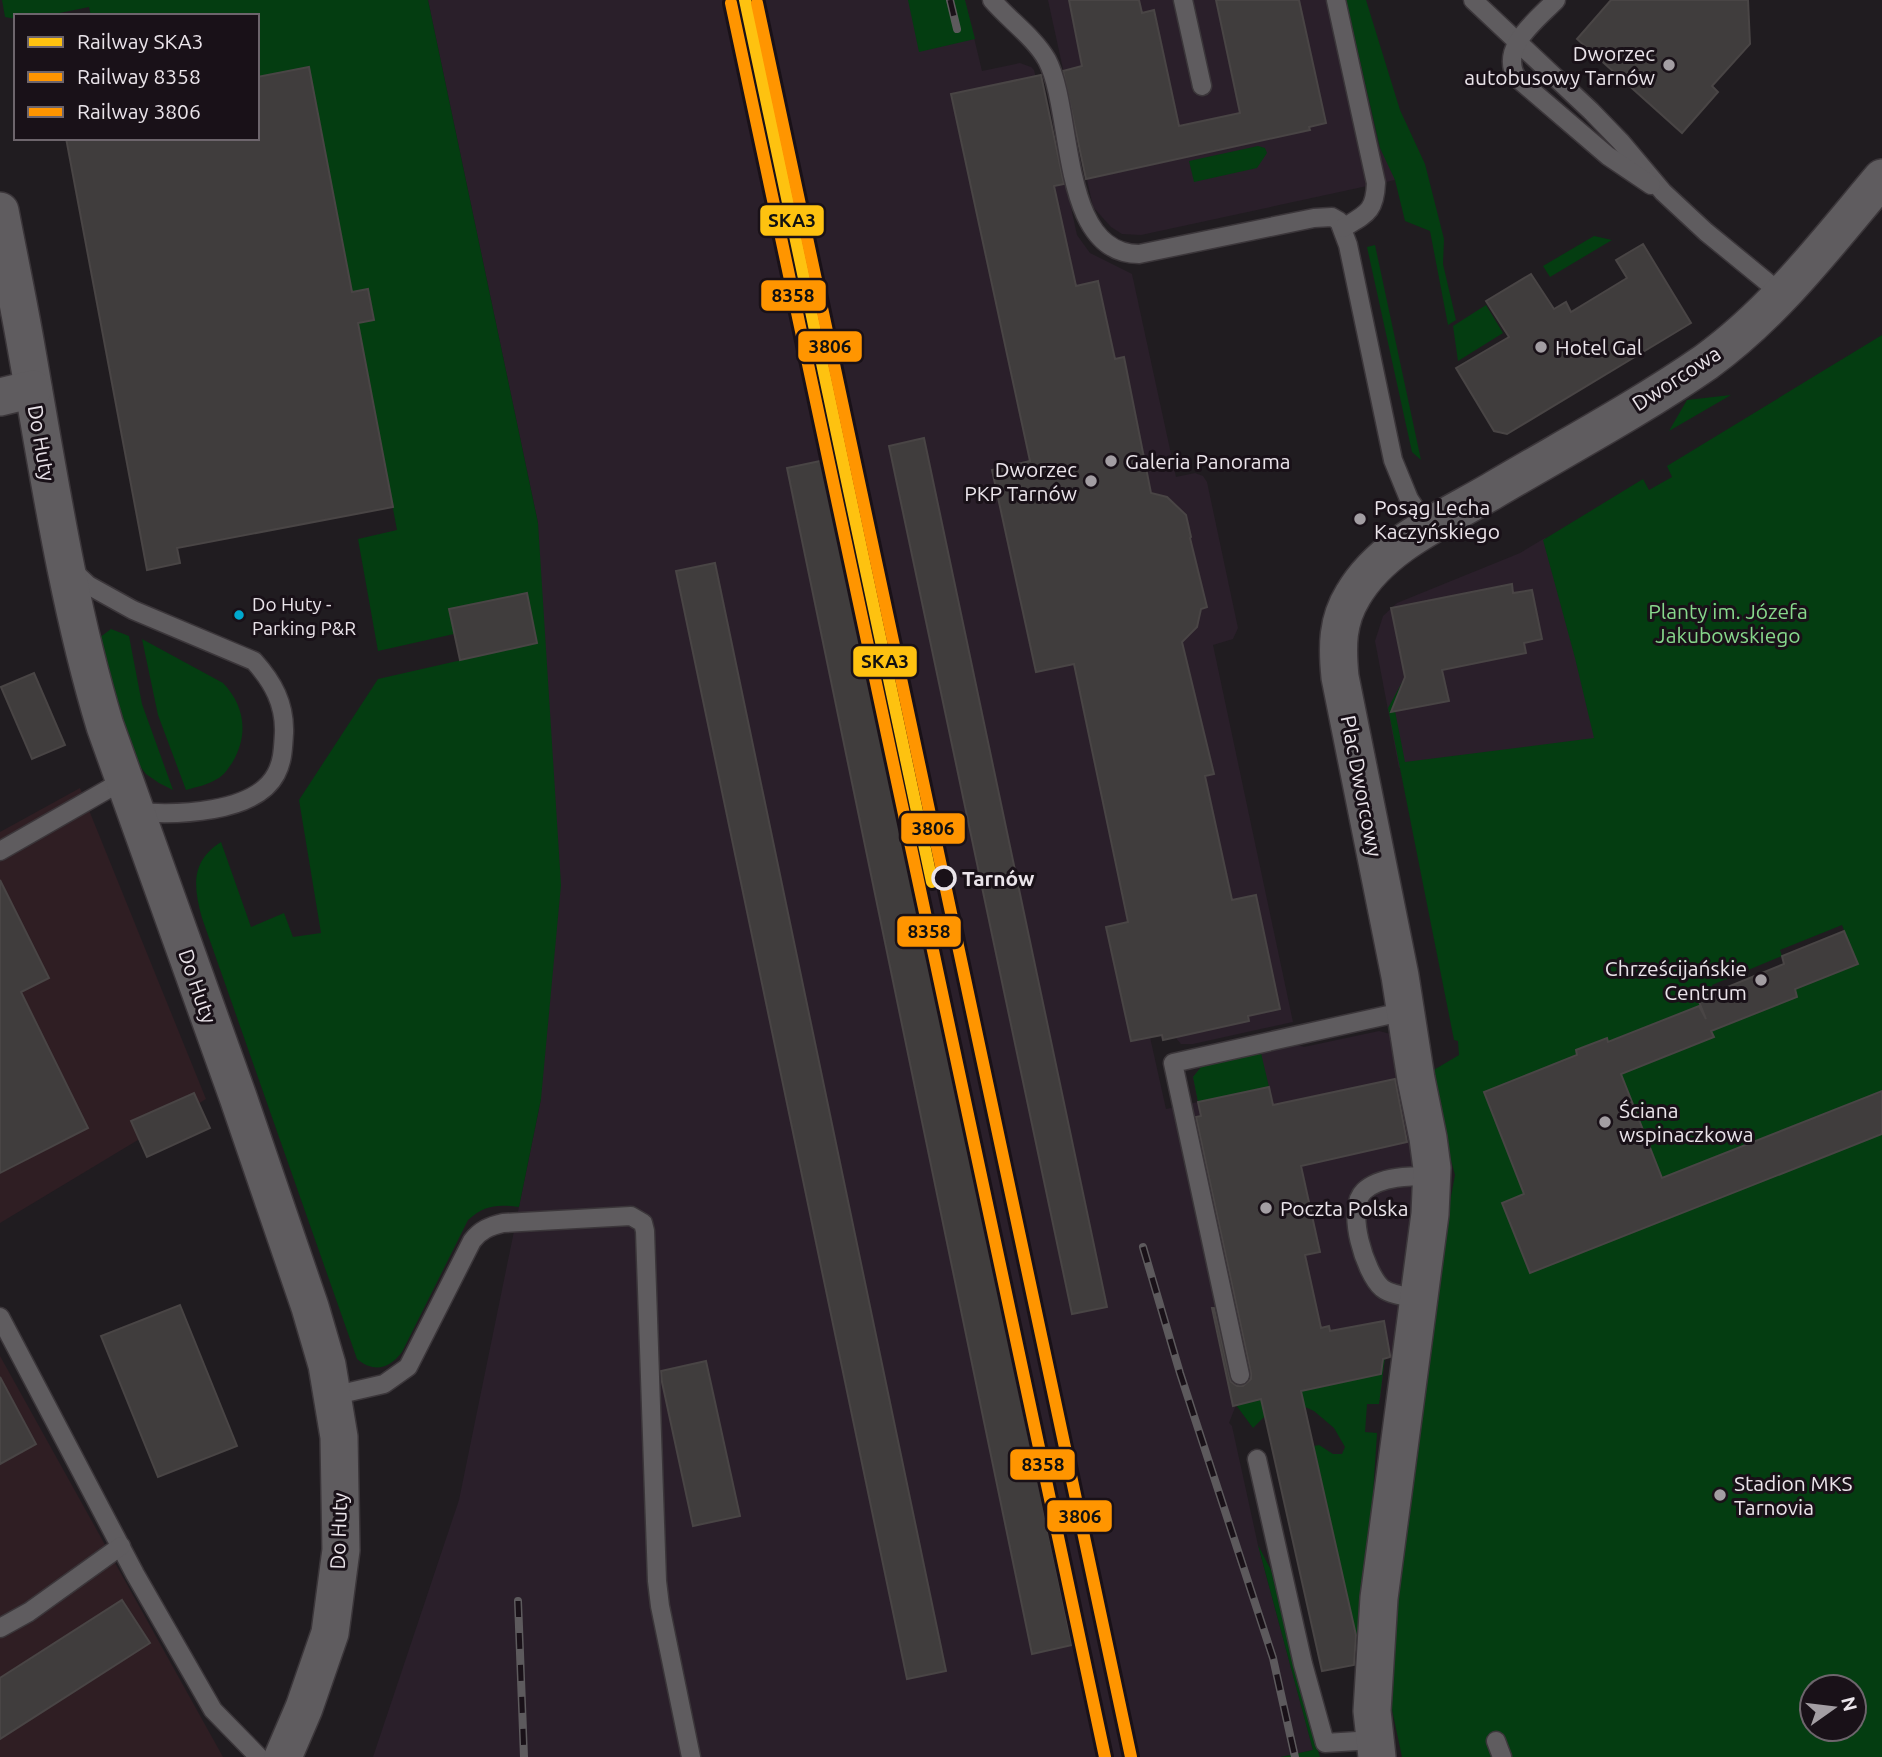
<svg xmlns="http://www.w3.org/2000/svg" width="1882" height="1757" font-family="Ubuntu,sans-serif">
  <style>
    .built { fill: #2a1f2a }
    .industrial { fill: #2f1e23 }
    .green { fill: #043d11; fill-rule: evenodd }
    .building { fill: #403d3d; stroke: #494545; stroke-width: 2 }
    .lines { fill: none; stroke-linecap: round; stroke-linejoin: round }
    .service-casing { stroke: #3b363a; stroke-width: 21 }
    .minor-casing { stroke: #3b363a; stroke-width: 40 }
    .service { stroke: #5f5c5f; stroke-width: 18 }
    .minor { stroke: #5f5c5f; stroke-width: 37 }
    .rail-casing { stroke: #5d5a5d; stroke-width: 8 }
    .rail { stroke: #191118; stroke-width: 5; stroke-dasharray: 16; stroke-linecap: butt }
    .rail-1-casing { stroke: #191118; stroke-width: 18 }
    .rail-2-casing { stroke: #191118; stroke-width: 18 }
    .rail-3-casing { stroke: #191118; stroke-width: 18 }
    .rail-1 { stroke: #fec210; stroke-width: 12 }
    .rail-2 { stroke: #ff9500; stroke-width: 12 }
    .rail-3 { stroke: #ff9500; stroke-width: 12 }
    .poi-dot { fill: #a39ea3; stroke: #191118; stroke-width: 2.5 }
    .bus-dot { fill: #00a9ce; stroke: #191118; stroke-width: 2.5 }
    .stop-dot { fill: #191118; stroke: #eae4ea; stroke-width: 3.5 }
    .labels { text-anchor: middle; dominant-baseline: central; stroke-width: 6; stroke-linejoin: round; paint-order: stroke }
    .bus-label { font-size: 19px; fill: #eae4ea; stroke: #191118; text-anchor: start }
    .poi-label { font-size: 21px; fill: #eae4ea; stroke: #191118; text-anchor: start }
    .street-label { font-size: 21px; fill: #eae4ea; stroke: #191118 }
    .park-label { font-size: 21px; fill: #87d88c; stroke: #191118 }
    .stop-label { font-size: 21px; font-weight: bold; fill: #eae4ea; stroke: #191118; text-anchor: start }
    .line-badge { stroke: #191118; stroke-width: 2.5 }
    .pale-badge-label { font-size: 19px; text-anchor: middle; font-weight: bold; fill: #111 }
  </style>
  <rect width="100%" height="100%" fill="#201c20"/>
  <g class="built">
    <path d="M428,0H965L982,71L1020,63L1031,67L1034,70L1051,141L1062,166L1077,235L1090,253L1132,274L1176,477L1195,473L1203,476L1207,482L1238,628L1233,639L1213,645L1293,1022L1193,1044H1181L1175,1037L1163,1040L1162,1035L1150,1037L1166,1109L1198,1102L1193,1077L1201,1067L1298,1045L1304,1047L1379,1031L1398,1036L1421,1163L1393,1349L1391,1357L1385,1359L1380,1400L1236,1405L1229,1423L1232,1426L1258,1545L1313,1750L1281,1757H373L459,1500L541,1099L538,523Z"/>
    <path d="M1048,0H1354L1395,180L1141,235L1122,234L1111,227L1093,207Z"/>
    <path d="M1545,538L1603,746L1399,768L1375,641L1383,616L1397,603L1520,553Z"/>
  </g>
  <g class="industrial">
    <path d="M80,788L206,1099L0,1223V832Z"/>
    <path d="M0,1356L223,1757H0Z"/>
  </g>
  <g class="green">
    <path d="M2,0H428L538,523L561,885L541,1099L519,1207C498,1204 484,1205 468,1220L402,1352C389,1369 374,1373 357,1359L202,918C193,886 191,861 221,842L251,927L284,913L293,937L321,933L299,800L378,679L537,643L527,594L450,610L454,634L378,651L358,539L397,530L358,323L373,320L368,289L352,292L309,67L257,77V16H91L89,7L45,16H16V19L5,17Z"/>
    <path d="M908,0H965L975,39L919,52Z"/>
    <path d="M1346,0H1366L1400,110L1425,164L1444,239L1443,264L1456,320L1448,325L1430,231L1405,221L1395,180L1380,148Z"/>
    <path d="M1258,146L1265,148L1267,153L1257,168L1194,182L1189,161Z"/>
    <path d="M1594,236L1612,240L1550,277L1543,266Z"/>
    <path d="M1375,245L1421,460L1412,452L1367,247Z"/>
    <path d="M1486,305L1503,333L1458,361L1453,326Z"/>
    <path d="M1882,335V1757H1402L1387,1686L1400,1565L1443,1239L1455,1175L1427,1074L1459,1055L1458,1041L1454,1040L1388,708L1405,677L1391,712L1395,711L1405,762L1594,738L1575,658L1543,540L1643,479L1649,490L1672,477L1667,466ZM1842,925L1857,965L1794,989L1796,997L1711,1031L1713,1037L1650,1062L1638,1031L1701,1005L1699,999L1715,992L1712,985L1782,956L1780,950ZM1812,1687H1854V1729H1812Z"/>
    <path d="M1731,395L1669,431L1687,400Z"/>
    <path d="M111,629L129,636L142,704L173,790L159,783L146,774L132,756L99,638Z"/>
    <path d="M142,639L223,683C245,706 249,735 232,763C228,769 223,776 217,779C208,785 196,787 186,790L158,715Z"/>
    <path d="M1261,1053L1269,1087L1198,1102L1193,1077L1201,1067Z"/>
    <path d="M1385,1358L1379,1404H1367L1365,1432L1377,1433L1362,1663L1314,1446L1319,1445L1333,1454H1342L1345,1447L1334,1428L1314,1411L1303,1406L1270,1411L1253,1428L1236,1405L1331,1385L1330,1373Z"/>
    <path d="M1258,1545L1271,1570L1302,1698L1320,1757H1281L1313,1750Z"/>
  </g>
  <g class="building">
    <path d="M1069,0H1139L1142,13L1154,10L1179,126L1240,113L1216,0H1299L1326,123L1309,127L1310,130L1086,179L1063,71L1082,66Z"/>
    <path d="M1611,0H1748L1750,44L1712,86L1718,92L1682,133L1577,39Z"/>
    <path d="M309,67L352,292L368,289L374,320L358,323L393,507L177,548L180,563L147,570L66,138H257V77Z"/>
    <path d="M1041,75L1064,184L1054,186L1076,286L1098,281L1115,359L1124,357L1151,493L1167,497L1186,515L1191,537L1190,538L1207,607L1201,609L1197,627L1182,642L1214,774L1205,776L1232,900L1256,895L1280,1009L1248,1016L1249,1021L1163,1040L1162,1035L1131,1041L1106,927L1128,922L1074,664L1036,672L992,470L1030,461L951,94Z"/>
    <path d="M1643,244L1691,323L1507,434L1494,431L1456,368L1509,337L1486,301L1531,274L1554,309L1566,302L1571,312L1627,278L1616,260Z"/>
    <path d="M924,438L1107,1307L1072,1314L889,446Z"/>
    <path d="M825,460L1072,1645L1032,1654L787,468Z"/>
    <path d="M715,563L946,1671L907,1679L676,571Z"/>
    <path d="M1512,584L1513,593L1532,590L1542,639L1524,643L1526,653L1442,670L1449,701L1391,712L1405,677L1391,608Z"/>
    <path d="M527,593L537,643L460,660L449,609Z"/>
    <path d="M34,673L65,745L32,759L1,687Z"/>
    <path d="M0,880L49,978L21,992L88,1128L0,1173Z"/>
    <path d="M1844,931L1858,964L1795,989L1797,997L1711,1031L1714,1037L1621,1074L1662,1178L1882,1091V1134L1530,1273L1502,1203L1524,1194L1484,1092L1577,1055L1576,1050L1607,1038L1608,1042L1699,1006L1706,1019L1698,999L1784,964L1782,956Z"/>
    <path d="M1395,1079L1407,1142L1301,1166L1320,1252L1305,1255L1321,1328L1329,1326L1330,1331L1384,1321L1390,1355V1357L1383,1359L1381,1374L1301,1391L1356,1635L1354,1665L1322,1671L1261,1399L1233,1406L1212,1308H1214L1231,1382L1237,1386H1243L1251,1379V1373L1196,1117L1201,1116L1198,1102L1269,1087L1273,1105Z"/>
    <path d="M194,1093L210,1128L147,1157L131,1121Z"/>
    <path d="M180,1305L237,1446L158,1477L101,1336Z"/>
    <path d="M706,1361L740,1516L693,1526L662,1382L661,1371Z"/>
    <path d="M0,1377L36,1444L0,1464Z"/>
    <path d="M122,1600L150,1643L0,1739V1678Z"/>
  </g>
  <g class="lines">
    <defs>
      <g id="service">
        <path d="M992,0C1009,20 1034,37 1047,60C1074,111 1059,254 1139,254L1314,218L1332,217L1339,221L1348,245L1393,460L1409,499L1428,528"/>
        <path d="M1183,0L1202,86"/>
        <path d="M1336,0L1376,183C1375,212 1366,214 1343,228"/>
        <path d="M1473,0L1591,111L1621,142L1663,192L1706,232L1783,295"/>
        <path d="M1556,0C1537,20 1498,48 1517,78L1608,156L1651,185"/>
        <path d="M71,569L88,585L133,610L254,661C273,682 285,704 284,733C283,748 283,761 276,774C255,814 175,815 137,812"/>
        <path d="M0,851L124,780"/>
        <path d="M1419,1298C1407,1296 1392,1296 1382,1288C1365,1273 1345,1209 1364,1191C1380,1176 1411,1176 1432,1176"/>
        <path d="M0,1317L135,1574L213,1710L259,1757"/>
        <path d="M1240,1375L1173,1063L1406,1011"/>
        <path d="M332,1396L384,1384L408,1367L472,1241C480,1230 490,1226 503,1223L631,1216L643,1223L645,1231L657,1581L660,1606L691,1757"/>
        <path d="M1257,1459L1303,1664L1325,1743L1374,1740"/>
        <path d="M0,1628L29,1612L121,1546"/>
        <path d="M1496,1741L1502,1757"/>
      </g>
      <g id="minor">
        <path d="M0,211C9,258 19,305 27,352C49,477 68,604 105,726L238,1097L310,1307L327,1365L339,1437L341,1550L330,1633L304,1708L283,1757"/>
        <path d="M0,397L33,389"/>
        <path d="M1377,1757L1372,1711L1379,1598L1430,1214L1432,1168L1428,1138L1416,1079L1400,976L1340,677C1337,646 1337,621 1353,595C1382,545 1444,519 1492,491C1563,449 1638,409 1706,362C1775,312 1827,243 1882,178"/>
      </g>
    </defs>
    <use href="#service" class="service-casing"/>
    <use href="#minor" class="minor-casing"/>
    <use href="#service" class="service"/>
    <use href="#minor" class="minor"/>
    <defs>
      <g id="rail">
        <path d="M950,0L957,29"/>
        <path d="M1143,1247L1180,1373L1273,1658L1295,1757"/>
        <path d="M518,1601L524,1757"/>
      </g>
    </defs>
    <use href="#rail" class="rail-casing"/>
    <use href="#rail" class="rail"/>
    <defs>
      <path id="rail-1" d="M745,0L932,882"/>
      <path id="rail-2" d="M731,3L1105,1757"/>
      <path id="rail-3" d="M757,3L1131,1757"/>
    </defs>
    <use href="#rail-1" class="rail-1-casing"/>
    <use href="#rail-2" class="rail-2-casing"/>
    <use href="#rail-3" class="rail-3-casing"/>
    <use href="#rail-1" class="rail-1"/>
    <use href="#rail-2" class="rail-2"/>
    <use href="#rail-3" class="rail-3"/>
  </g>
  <g class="poi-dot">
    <circle cx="1669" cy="65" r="7"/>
    <circle cx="1541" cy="347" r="7"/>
    <circle cx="1111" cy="461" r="7"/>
    <circle cx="1091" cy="481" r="7"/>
    <circle cx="1360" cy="519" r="7"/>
    <circle cx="1761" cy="980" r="7"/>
    <circle cx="1605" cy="1122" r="7"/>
    <circle cx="1266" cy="1208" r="7"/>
    <circle cx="1720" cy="1495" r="7"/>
  </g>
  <circle class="bus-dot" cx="239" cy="615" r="6"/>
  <circle class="stop-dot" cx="944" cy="878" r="11"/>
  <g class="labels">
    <g class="bus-label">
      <text x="252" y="604">Do Huty -<tspan x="252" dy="24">Parking P&amp;R</tspan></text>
    </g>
    <g class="poi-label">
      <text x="1655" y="53" text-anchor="end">Dworzec<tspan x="1655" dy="24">autobusowy Tarnów</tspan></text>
      <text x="1555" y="347">Hotel Gal</text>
      <text x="1125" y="461">Galeria Panorama</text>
      <text x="1077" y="469" text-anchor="end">Dworzec<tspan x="1077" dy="24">PKP Tarnów</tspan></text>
      <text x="1374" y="507">Posąg Lecha<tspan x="1374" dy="24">Kaczyńskiego</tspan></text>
      <text x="1747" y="968" text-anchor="end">Chrześcijańskie<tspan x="1747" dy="24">Centrum</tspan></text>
      <text x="1619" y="1110">Ściana<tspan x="1619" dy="24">wspinaczkowa</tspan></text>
      <text x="1280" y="1208">Poczta Polska</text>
      <text x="1734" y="1483">Stadion MKS<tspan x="1734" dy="24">Tarnovia</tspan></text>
    </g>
    <g class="street-label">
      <text transform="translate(1676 378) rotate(-33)">Dworcowa</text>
      <text transform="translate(42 443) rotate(80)">Do Huty</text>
      <text transform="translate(1362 786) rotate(79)">Plac Dworcowy</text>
      <text transform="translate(198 986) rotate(71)">Do Huty</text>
      <text transform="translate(338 1531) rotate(-88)">Do Huty</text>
    </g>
    <g class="park-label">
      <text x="1728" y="611">Planty im. Józefa<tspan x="1728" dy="24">Jakubowskiego</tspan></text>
    </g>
    <g class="stop-label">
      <text x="962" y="878">Tarnów</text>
    </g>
  </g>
  <g class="line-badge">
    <rect x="759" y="204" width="66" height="33" rx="7" fill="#fec210"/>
    <rect x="760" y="279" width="67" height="33" rx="7" fill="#ff9500"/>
    <rect x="797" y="330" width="66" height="33" rx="7" fill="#ff9500"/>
    <rect x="852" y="645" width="66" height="33" rx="7" fill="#fec210"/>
    <rect x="900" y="812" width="66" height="33" rx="7" fill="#ff9500"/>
    <rect x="896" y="915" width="66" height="33" rx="7" fill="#ff9500"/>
    <rect x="1009" y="1448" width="67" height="33" rx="7" fill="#ff9500"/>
    <rect x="1046" y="1499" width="67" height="34" rx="7" fill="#ff9500"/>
  </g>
  <g class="pale-badge-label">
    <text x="792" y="227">SKA3</text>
    <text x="793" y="302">8358</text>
    <text x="830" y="353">3806</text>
    <text x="885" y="668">SKA3</text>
    <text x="933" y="835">3806</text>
    <text x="929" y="938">8358</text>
    <text x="1043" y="1471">8358</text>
    <text x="1080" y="1523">3806</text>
  </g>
  <rect x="14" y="14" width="245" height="126" fill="#191118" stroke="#6d656c" stroke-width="2"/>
  <rect x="28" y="37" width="35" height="10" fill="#fec210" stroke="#6d656c" stroke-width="2"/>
  <text x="77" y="49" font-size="21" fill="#eae4ea">Railway SKA3</text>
  <rect x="28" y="72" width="35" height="10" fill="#ff9500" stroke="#6d656c" stroke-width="2"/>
  <text x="77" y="84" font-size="21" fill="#eae4ea">Railway 8358</text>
  <rect x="28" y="107" width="35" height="10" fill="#ff9500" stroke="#6d656c" stroke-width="2"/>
  <text x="77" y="119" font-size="21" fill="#eae4ea">Railway 3806</text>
  <g transform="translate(1833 1708) rotate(76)"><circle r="33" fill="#191118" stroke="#6d656c" stroke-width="2"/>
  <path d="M0-5L12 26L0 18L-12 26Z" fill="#a39ea3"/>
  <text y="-10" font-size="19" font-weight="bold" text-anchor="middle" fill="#eae4ea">N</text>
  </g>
</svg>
